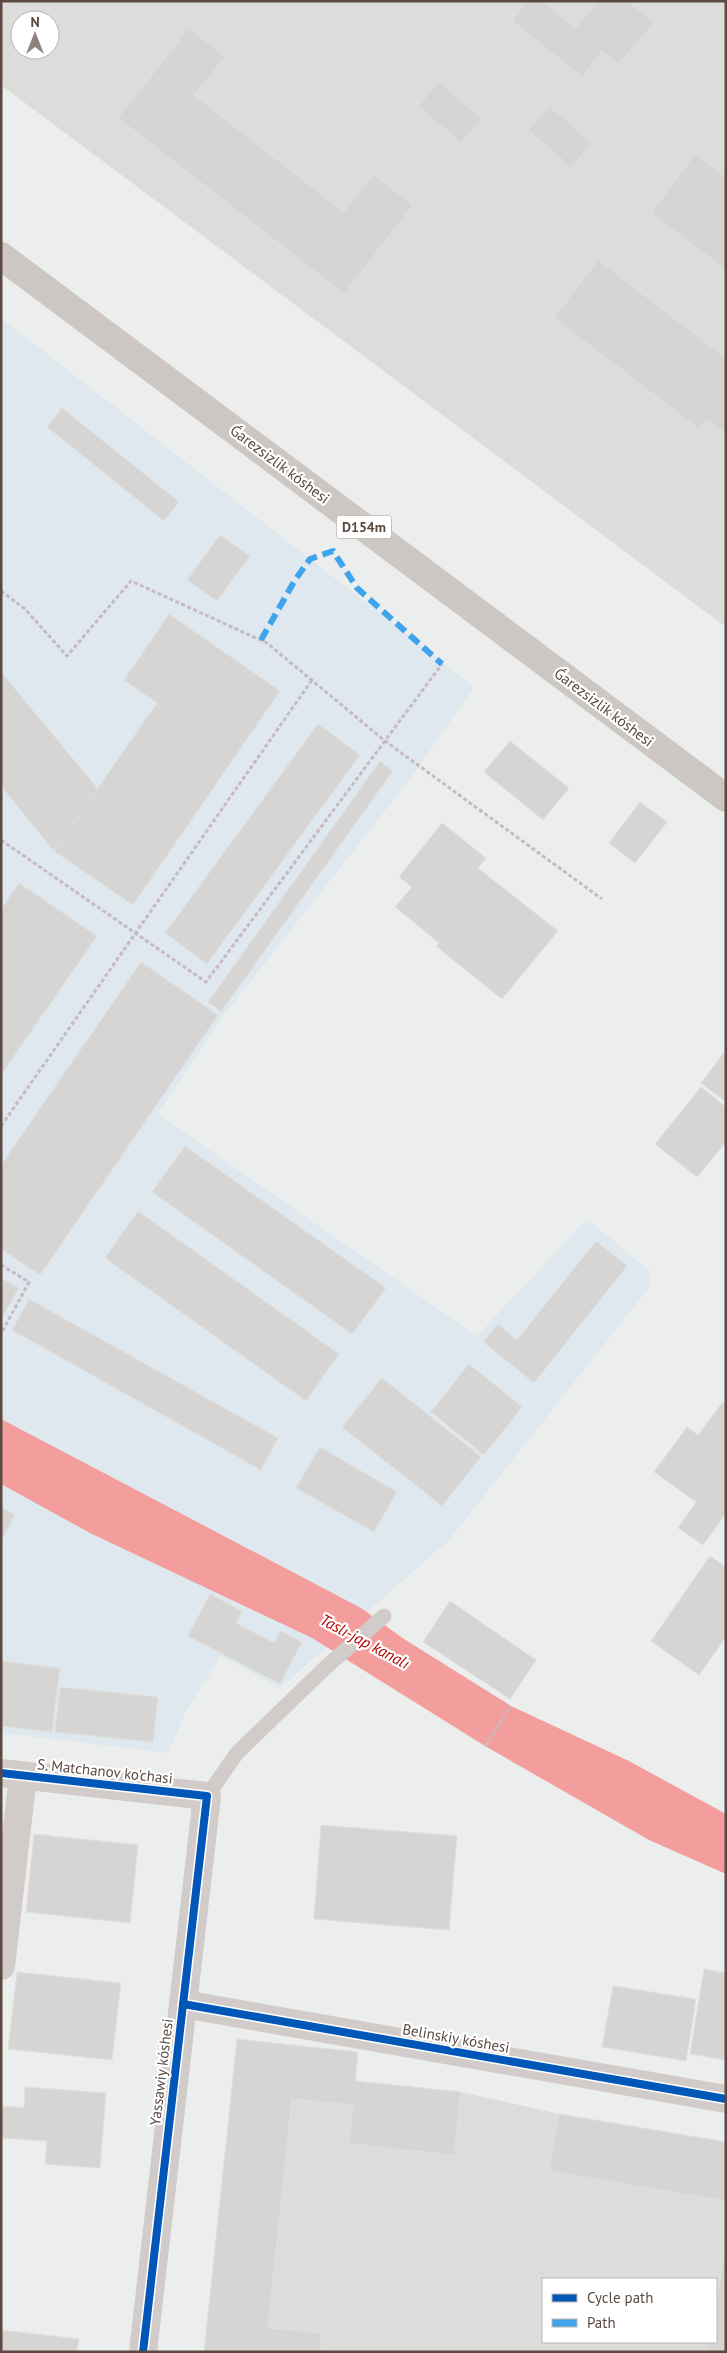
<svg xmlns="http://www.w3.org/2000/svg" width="727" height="2353" font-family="'PT Sans',sans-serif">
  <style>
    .commercial { fill: #dfe8ef }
    .education { fill: #dcdddb; fill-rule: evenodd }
    .water { fill: #f39e9c }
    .building { fill: #d7d5d4; stroke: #dfe0de }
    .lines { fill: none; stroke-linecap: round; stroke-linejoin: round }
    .path { stroke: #c8b9c1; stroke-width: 3; stroke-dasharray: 4 2.5; stroke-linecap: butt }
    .lane { stroke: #d1ccca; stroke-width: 15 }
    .street { stroke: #d1ccca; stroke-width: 28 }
    .primary { stroke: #cdc7c4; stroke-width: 28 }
    .quiet { stroke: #40a4ec; stroke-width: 6; stroke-dasharray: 12 6; stroke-linecap: butt }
    .cycleway-casing { stroke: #fff; stroke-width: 11 }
    .cycleway { stroke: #0057b8; stroke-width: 8 }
    .labels { text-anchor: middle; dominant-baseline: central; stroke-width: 4.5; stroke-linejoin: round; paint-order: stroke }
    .shield { fill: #fff; stroke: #8c807b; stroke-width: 1 }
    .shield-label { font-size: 14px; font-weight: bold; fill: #5b4942 }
    .street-label { font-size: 15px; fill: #5b4942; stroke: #fff }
    .water-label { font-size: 16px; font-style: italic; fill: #b00200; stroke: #fff }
  </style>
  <rect width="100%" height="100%" fill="#eceeed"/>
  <path class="commercial" d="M1,318L474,687L410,779L224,1015L158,1114L477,1336L587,1219L651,1272L649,1288L448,1541L280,1688L221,1656L186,1711L168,1753L1,1733Z"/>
  <g class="education">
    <path d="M1,1H726V627L1,85ZM20,20H50V50H20Z"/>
    <path d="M237,2039L358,2052L356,2081L461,2092L559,2114L726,2142V2352H204ZM543,2279H716V2342H543Z"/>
  </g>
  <path class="water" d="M1,1419L361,1608L404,1639L511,1706L629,1761L726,1814V1874L649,1840L485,1746L312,1638L90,1533L1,1484Z"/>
  <g class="building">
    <path d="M527,1H542L576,28L598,1H627L654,22L619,64L602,51L582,77L512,21Z"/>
    <path d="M189,28L225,57L194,95L344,212L373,174L413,205L344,294L118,118Z"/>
    <path d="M439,82L482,119L461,143L418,106Z"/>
    <path d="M549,106L592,143L571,167L528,130Z"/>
    <path d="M695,154L726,177V270L651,213Z"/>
    <path d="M598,260L726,358V434L707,419L699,429L554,318Z"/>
    <path d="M62,408L179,502L164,521L47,427Z"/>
    <path d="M220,535L250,556L217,601L187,580Z"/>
    <path d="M169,614L280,691L133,905L54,851L157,703L124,680Z"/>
    <path d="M1,672L98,789L54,851L1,786Z"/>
    <path d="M318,724L360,755L207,964L165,933Z"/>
    <path d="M510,741L569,788L543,820L484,772Z"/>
    <path d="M380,761L393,771L221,1012L208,1002Z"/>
    <path d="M640,802L667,822L635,863L609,843Z"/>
    <path d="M442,823L486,858L478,868L558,931L502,999L436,946L439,943L395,907L412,887L399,877Z"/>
    <path d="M19,883L97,936L1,1075V909Z"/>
    <path d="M141,962L218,1015L40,1275L1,1249V1165Z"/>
    <path d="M726,1050V1102L701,1083Z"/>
    <path d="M701,1087L726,1107V1142L697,1177L655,1144Z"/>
    <path d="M185,1146L386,1288L352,1334L152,1192Z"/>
    <path d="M138,1211L339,1354L306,1401L105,1258Z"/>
    <path d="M596,1241L627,1266L534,1383L483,1342L498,1324L517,1340Z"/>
    <path d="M1,1278L19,1288L1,1319Z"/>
    <path d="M29,1299L278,1438L261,1470L12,1330Z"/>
    <path d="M469,1364L522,1407L484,1455L431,1412Z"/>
    <path d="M382,1378L481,1457L442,1506L342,1427Z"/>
    <path d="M723,1402L726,1404V1513L703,1545L678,1528L696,1502L654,1472L687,1427L698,1435Z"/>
    <path d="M320,1447L397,1492L374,1532L296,1488Z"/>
    <path d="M1,1507L15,1515L3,1537L1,1536Z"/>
    <path d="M710,1556L726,1567V1637L699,1675L651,1641Z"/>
    <path d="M210,1594L242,1611L236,1623L274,1643L281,1631L302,1642L280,1684L188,1636Z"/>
    <path d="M450,1601L536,1660L510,1699L423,1642Z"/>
    <path d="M1,1661L60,1668L52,1732L1,1726Z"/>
    <path d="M60,1687L158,1697L153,1742L55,1732Z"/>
    <path d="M321,1825L457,1836L449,1930L314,1919Z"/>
    <path d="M34,1834L138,1845L130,1923L26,1912Z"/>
    <path d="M704,1969L726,1973V2060L690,2054Z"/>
    <path d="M17,1972L121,1983L112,2060L8,2049Z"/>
    <path d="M613,1986L696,1999L686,2061L602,2047Z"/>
    <path d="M237,2039L358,2052L355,2081L461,2092L454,2155L349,2144L353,2105L292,2099L268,2328L322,2333L320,2352H204Z"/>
    <path d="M25,2087L106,2093L100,2168L45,2164L47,2141L1,2138V2106L24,2108Z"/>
    <path d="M559,2114L726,2142V2201L549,2171Z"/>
    <path d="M726,2244V2352H707L709,2342H716V2303Z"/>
    <path d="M1,2330L79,2339L77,2352H1Z"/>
  </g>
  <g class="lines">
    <g class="path">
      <path d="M1,591L25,609L67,656L131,581L267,643L385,741L602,899"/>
      <path d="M1,840L206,982L442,664"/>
      <path d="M1,1126L312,680"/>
      <path d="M1,1265L29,1282L1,1334"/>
      <path d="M485,1746L511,1706"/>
    </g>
    <path class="lane" d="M207,1796L237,1753L326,1667L384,1616"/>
    <g class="street">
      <path d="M1,1773L207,1796L143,2352"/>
      <path d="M1,1966L23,1776"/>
      <path d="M183,2004L726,2099"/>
    </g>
    <path class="primary" d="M1,256L726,798"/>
    <path class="quiet" d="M261,640L295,580L310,559L333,551L357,588L442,664"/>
    <defs>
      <g id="cycleway">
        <path d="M1,1773L207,1796L143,2352"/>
        <path d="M183,2004L726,2099"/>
      </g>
    </defs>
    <use href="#cycleway" class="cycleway-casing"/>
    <use href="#cycleway" class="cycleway"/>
  </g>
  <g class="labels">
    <rect class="shield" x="336.5" y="515.5" width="55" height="23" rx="4"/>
    <g class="shield-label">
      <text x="364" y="527">D154m</text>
    </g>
    <g class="street-label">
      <text transform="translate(280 464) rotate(37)">Ǵarezsizlik kóshesi</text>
      <text transform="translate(604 707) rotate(37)">Ǵarezsizlik kóshesi</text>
      <text transform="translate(105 1771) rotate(6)">S. Matchanov ko'chasi</text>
      <text transform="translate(456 2038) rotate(10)">Belinskiy kóshesi</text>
      <text transform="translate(161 2072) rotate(-83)">Yassawiy kóshesi</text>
    </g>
    <g class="water-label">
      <text transform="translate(365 1641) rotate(28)">Taslı-jap kanalı</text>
    </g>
  </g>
  <rect width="727" height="2353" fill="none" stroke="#5b4942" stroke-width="5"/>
  <rect x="542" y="2278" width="175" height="65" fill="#ffffff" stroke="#bdb6b3"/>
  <rect x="552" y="2294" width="25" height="8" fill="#0057b8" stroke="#bdb6b3"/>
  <text x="587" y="2303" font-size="15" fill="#5b4942">Cycle path</text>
  <rect x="552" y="2319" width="25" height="8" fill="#40a4ec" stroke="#bdb6b3"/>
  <text x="587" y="2328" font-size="15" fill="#5b4942">Path</text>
  <g transform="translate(35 35)"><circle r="24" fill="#ffffff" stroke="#bdb6b3"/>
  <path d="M0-4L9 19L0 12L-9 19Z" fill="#8e837e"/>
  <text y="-8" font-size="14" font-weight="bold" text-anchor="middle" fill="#5b4942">N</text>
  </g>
</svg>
